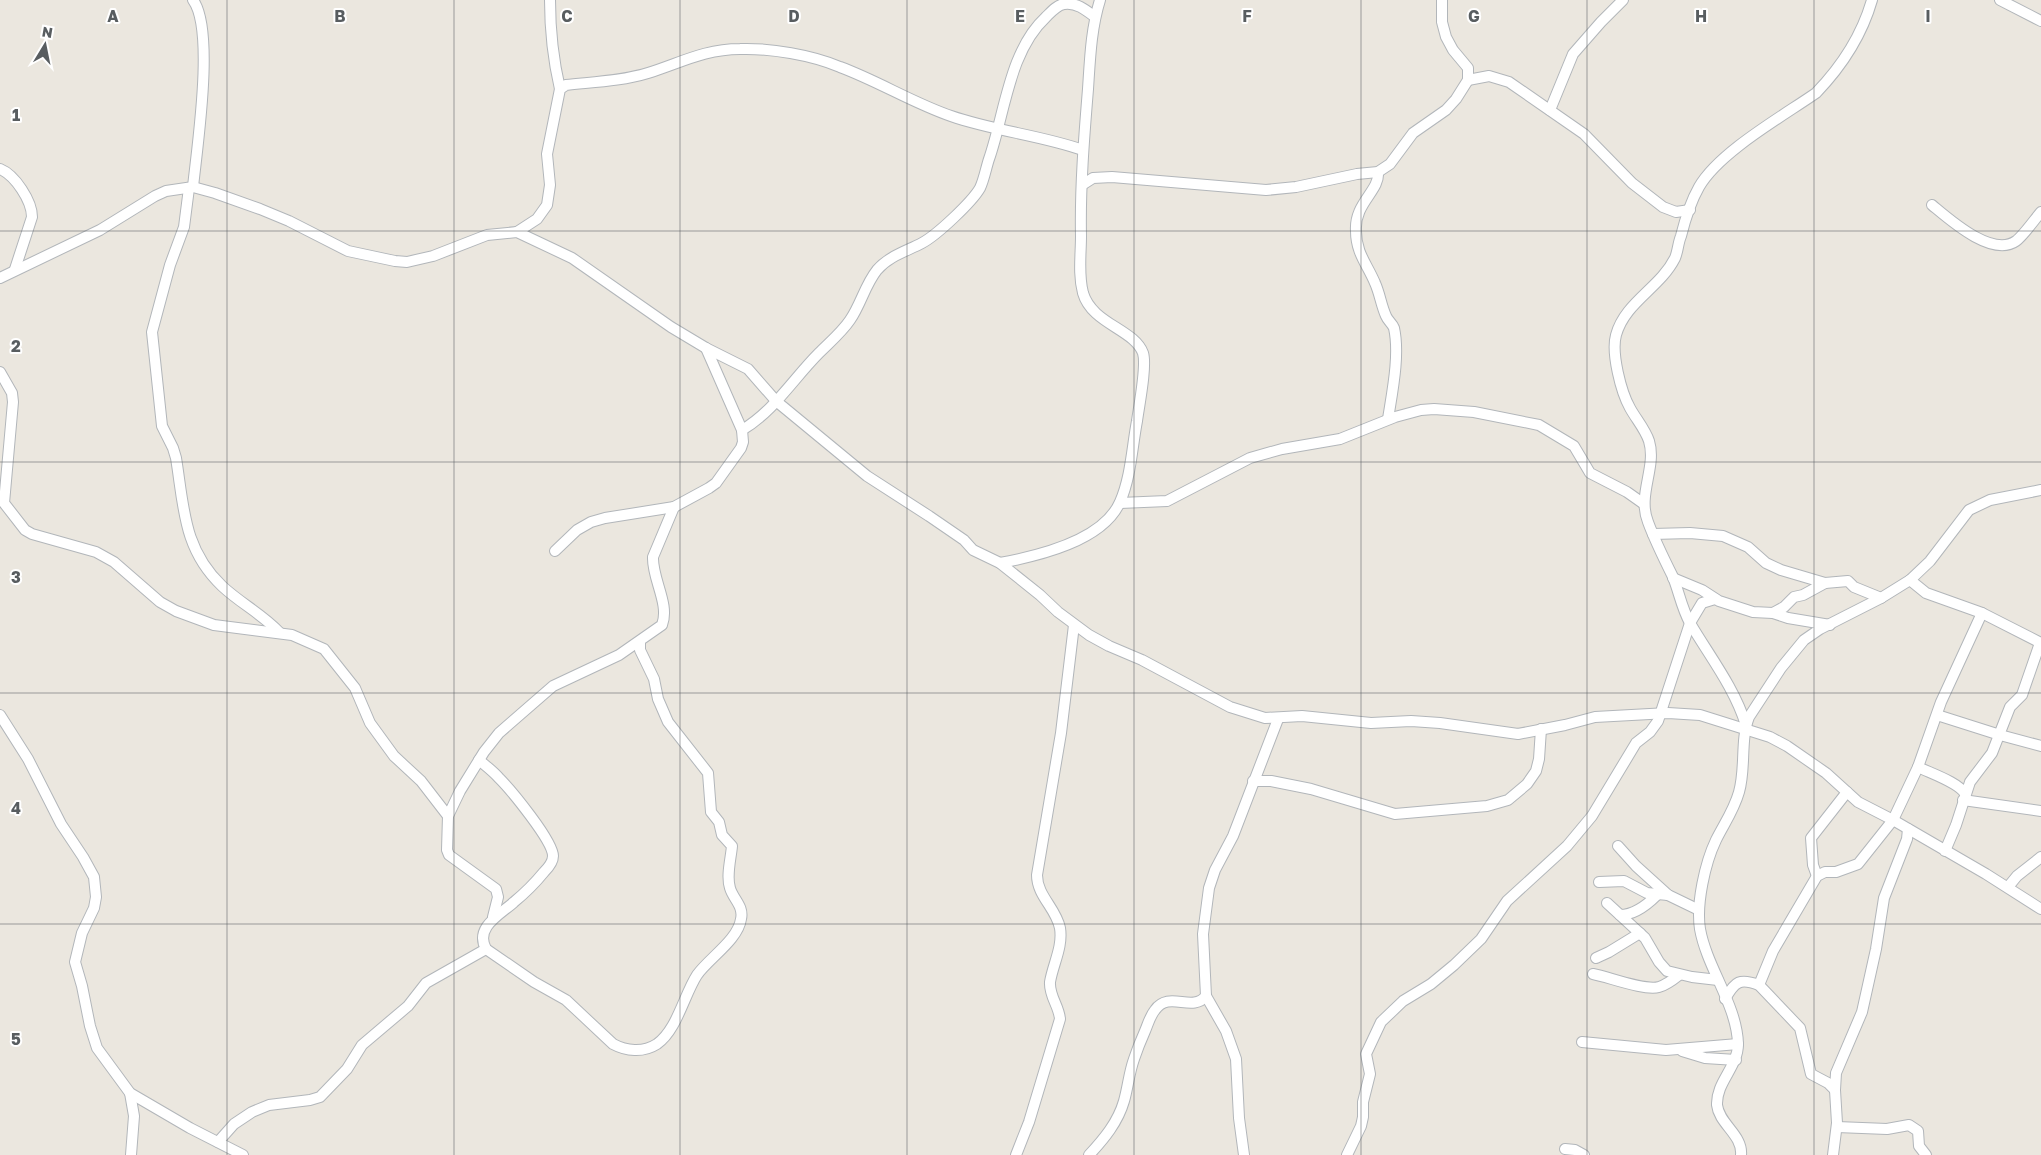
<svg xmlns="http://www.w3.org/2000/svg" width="2041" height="1155" font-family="'Golos Text',sans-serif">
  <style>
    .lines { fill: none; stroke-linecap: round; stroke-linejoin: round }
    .minor-casing { stroke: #b2b6ba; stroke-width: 12 }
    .minor { stroke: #fff; stroke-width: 10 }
    .grid { fill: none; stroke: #585d60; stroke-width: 1; stroke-opacity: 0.55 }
    .grid-label { font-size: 16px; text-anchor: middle; font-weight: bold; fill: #585d60; stroke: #fff; stroke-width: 4; stroke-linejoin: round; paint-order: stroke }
  </style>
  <rect width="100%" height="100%" fill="#ebe7df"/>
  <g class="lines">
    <defs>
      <g id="minor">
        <path d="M193,0C215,30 197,147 193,187"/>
        <path d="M550,0C550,31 553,59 560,89"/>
        <path d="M2000,0L2041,21"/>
        <path d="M1468,80L1489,76L1509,82L1584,134L1632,183L1663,207L1676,212L1690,210"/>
        <path d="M1550,110L1573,54L1601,22L1623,0"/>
        <path d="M0,169C15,175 32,201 32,217L15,269"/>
        <path d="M1378,172C1380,191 1354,203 1356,231C1356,253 1367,264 1375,283C1380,294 1381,305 1386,316C1388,321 1392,323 1394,328C1400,355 1392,393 1388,419"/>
        <path d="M1082,185L1093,178L1112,177L1266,190L1296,187L1357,174L1378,172L1390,164L1413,133L1446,110L1456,99L1468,80V68L1453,50L1446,37L1442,22V0"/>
        <path d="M189,188L184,227L170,265L152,332L162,426L173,448L176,458C184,507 183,549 222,586C240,603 262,614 279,632"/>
        <path d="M1932,205C1949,219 1992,258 2016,241C2023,236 2035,219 2041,212"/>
        <path d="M517,232L537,219L547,205L550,185L547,154L560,89L566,85C593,82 622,81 648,73C680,63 705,49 740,49C770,48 812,55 840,67C878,81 913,103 951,116C994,131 1040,135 1083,150"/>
        <path d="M0,278L100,230L155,196L166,191L193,187L215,193L260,209L289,221L348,251L395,261L407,262L433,256L487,235L517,232L572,258L671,327L706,348L748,369L776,401L867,476L929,516L964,540L973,550L1000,563L1040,595L1058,612L1089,635L1109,646L1142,660L1230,707L1265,718L1302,716L1371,723L1411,721L1440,723L1518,734L1565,725L1595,717L1668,713L1700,715L1770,737L1787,746L1826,773L1858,802L1893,820L1986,874L2041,909"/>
        <path d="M0,372L12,393L13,402L4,503L25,530L32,534L96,552L114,562L160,602L176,611L214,625L292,635L324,649L355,688L370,723L394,756L421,781L448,816L447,850L449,855L496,889L498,897L493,917"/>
        <path d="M742,430C774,411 793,379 819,353C830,342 842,332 850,320C861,304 865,285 877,270C889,256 907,251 922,243C937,235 972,202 980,188C984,180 986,168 989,159C1005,113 1009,51 1046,17C1051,12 1057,5 1064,4C1076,2 1086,10 1095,17"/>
        <path d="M1120,503L1167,501L1250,458L1282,449L1340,439L1395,417L1421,410L1434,409L1474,412L1539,425L1574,446L1590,473L1627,492L1644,504"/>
        <path d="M1653,534L1690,533L1723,536L1748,547L1766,563L1781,570L1825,583"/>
        <path d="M555,551L577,530L591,522L605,518L674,507L709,488L716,483L741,448L743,442L742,430L706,348"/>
        <path d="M1000,563C1038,556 1103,541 1120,502C1131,477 1132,447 1137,421C1139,406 1147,366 1143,353C1134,329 1092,324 1083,293C1078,274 1081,255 1081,236C1080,188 1084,138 1088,89C1090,59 1091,29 1100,0"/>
        <path d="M1673,578L1702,590L1719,601L1753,612L1773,613L1788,618L1830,625"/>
        <path d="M1910,580L1926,593L1982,613L2041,643"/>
        <path d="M1773,613L1784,607L1794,597L1803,595L1825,583L1848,581L1854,587L1881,598"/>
        <path d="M0,715L28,759L61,824L83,857L94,877L96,897L94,908L82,933L75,962L82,986L90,1026L97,1048L130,1093L190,1128L243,1155"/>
        <path d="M1937,715L2000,735L2041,746"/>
        <path d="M1746,725C1734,687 1710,657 1690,623C1682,609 1679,592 1673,577C1664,559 1655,541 1648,522C1637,495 1657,467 1649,441C1645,429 1636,419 1630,408C1621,392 1611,353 1616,335C1625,302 1660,288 1675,258C1678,251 1678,243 1681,236C1685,220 1691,201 1699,187C1719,152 1783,116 1816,93C1841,67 1862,35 1872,0"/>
        <path d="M479,760C486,766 493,771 499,778C511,790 553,841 553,856C553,862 548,868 544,872C535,883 525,893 514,902C501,914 474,927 486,949L534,982L566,1000L613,1044C626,1051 643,1053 657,1044C677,1030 684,995 697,975C709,958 738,940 741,919C744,906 733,899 730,888C726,876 731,858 732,846L722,835L719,822L711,812L708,773L668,722L658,699L654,679L640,650V642"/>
        <path d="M1918,767C1930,773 1960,783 1965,794"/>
        <path d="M1253,781H1271L1311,789L1395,814L1487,806L1508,800L1527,784L1536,771L1539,759L1541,729"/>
        <path d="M1963,800L2041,811"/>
        <path d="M448,816L460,791L484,752L499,733L553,686L619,655L662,625C670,604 652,579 653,557L674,507"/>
        <path d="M1618,846L1636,866L1668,895L1699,910"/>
        <path d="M1945,851L1956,825L1970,782L1992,753L2010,707L2022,695L2040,643"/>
        <path d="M1817,876L1813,865L1811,838L1847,792"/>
        <path d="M1599,882L1624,881L1647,893L1668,895"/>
        <path d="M2008,887L2017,876L2041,857"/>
        <path d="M1607,903L1645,938L1659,962L1667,971L1692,977L1718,980"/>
        <path d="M1620,915C1634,915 1647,905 1657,895"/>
        <path d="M1596,958L1609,952L1640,933"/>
        <path d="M1593,974C1609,977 1644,991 1659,987C1666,985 1674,979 1679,975"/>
        <path d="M1759,985L1773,951L1817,876L1825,872H1836L1858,864L1893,820L1918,767L1941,702L1982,613"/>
        <path d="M1725,999C1735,981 1740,978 1759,985L1800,1028L1811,1074L1828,1083L1835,1090"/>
        <path d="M1582,1042L1666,1050L1738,1044"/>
        <path d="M1682,1051L1705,1058L1736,1060"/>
        <path d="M130,1093L134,1116L131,1155"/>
        <path d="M1837,1127L1887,1129L1909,1125L1918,1131L1919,1146L1926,1155"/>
        <path d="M218,1142L234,1124L252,1112L269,1105L310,1100L320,1097L347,1069L362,1045L408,1006L426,983L486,949"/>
        <path d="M1565,1149L1575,1150L1584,1155"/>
        <path d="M1016,1155L1029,1122L1060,1019C1059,1006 1049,996 1050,982C1053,964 1063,947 1060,928C1056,908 1037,896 1037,875L1061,733L1074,625"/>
        <path d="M1089,1155C1104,1139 1118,1122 1124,1101C1128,1087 1129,1073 1134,1059C1137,1050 1141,1040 1145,1031C1148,1024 1150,1016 1155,1010C1169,990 1192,1013 1206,996"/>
        <path d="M1244,1155L1239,1118L1236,1059L1226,1031L1206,996L1203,934L1209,888L1215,870L1233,836L1278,719"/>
        <path d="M1347,1155L1361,1126L1363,1117V1102L1370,1074L1366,1054L1381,1022L1403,1001L1431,984L1454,965L1481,939L1507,901L1567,846L1592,816L1636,743L1650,732L1658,721L1690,623L1702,603L1715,599"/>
        <path d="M1741,1155C1743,1135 1719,1124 1717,1105C1716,1082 1738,1067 1738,1044C1737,1005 1707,968 1700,929C1696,904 1705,863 1716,840C1724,824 1734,810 1739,792C1746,768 1740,740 1749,717L1781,668L1804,640L1820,629L1881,598L1910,580L1930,561L1969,510L1990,500L2041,490"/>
        <path d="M1833,1155L1837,1123L1835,1090L1836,1073L1862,1012L1876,949L1884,898L1907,839L1908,829"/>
      </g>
    </defs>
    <use href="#minor" class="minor-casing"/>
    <use href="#minor" class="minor"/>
  </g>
  <path class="grid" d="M227,0V1155M454,0V1155M680,0V1155M907,0V1155M1134,0V1155M1361,0V1155M1587,0V1155M1814,0V1155M0,231H2041M0,462H2041M0,693H2041M0,924H2041"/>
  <g class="grid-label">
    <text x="113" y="22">A</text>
    <text x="340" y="22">B</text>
    <text x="567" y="22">C</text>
    <text x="794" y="22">D</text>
    <text x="1020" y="22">E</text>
    <text x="1247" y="22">F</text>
    <text x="1474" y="22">G</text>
    <text x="1701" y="22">H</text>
    <text x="1928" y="22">I</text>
    <text x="16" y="121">1</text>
    <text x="16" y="352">2</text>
    <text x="16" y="583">3</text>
    <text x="16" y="814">4</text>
    <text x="16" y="1045">5</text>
  </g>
  <g transform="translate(45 45) rotate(10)" stroke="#ffffff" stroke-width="4" paint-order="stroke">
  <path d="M0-4L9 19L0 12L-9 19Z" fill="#585d60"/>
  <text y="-8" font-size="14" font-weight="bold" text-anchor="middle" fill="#585d60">N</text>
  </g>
</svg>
